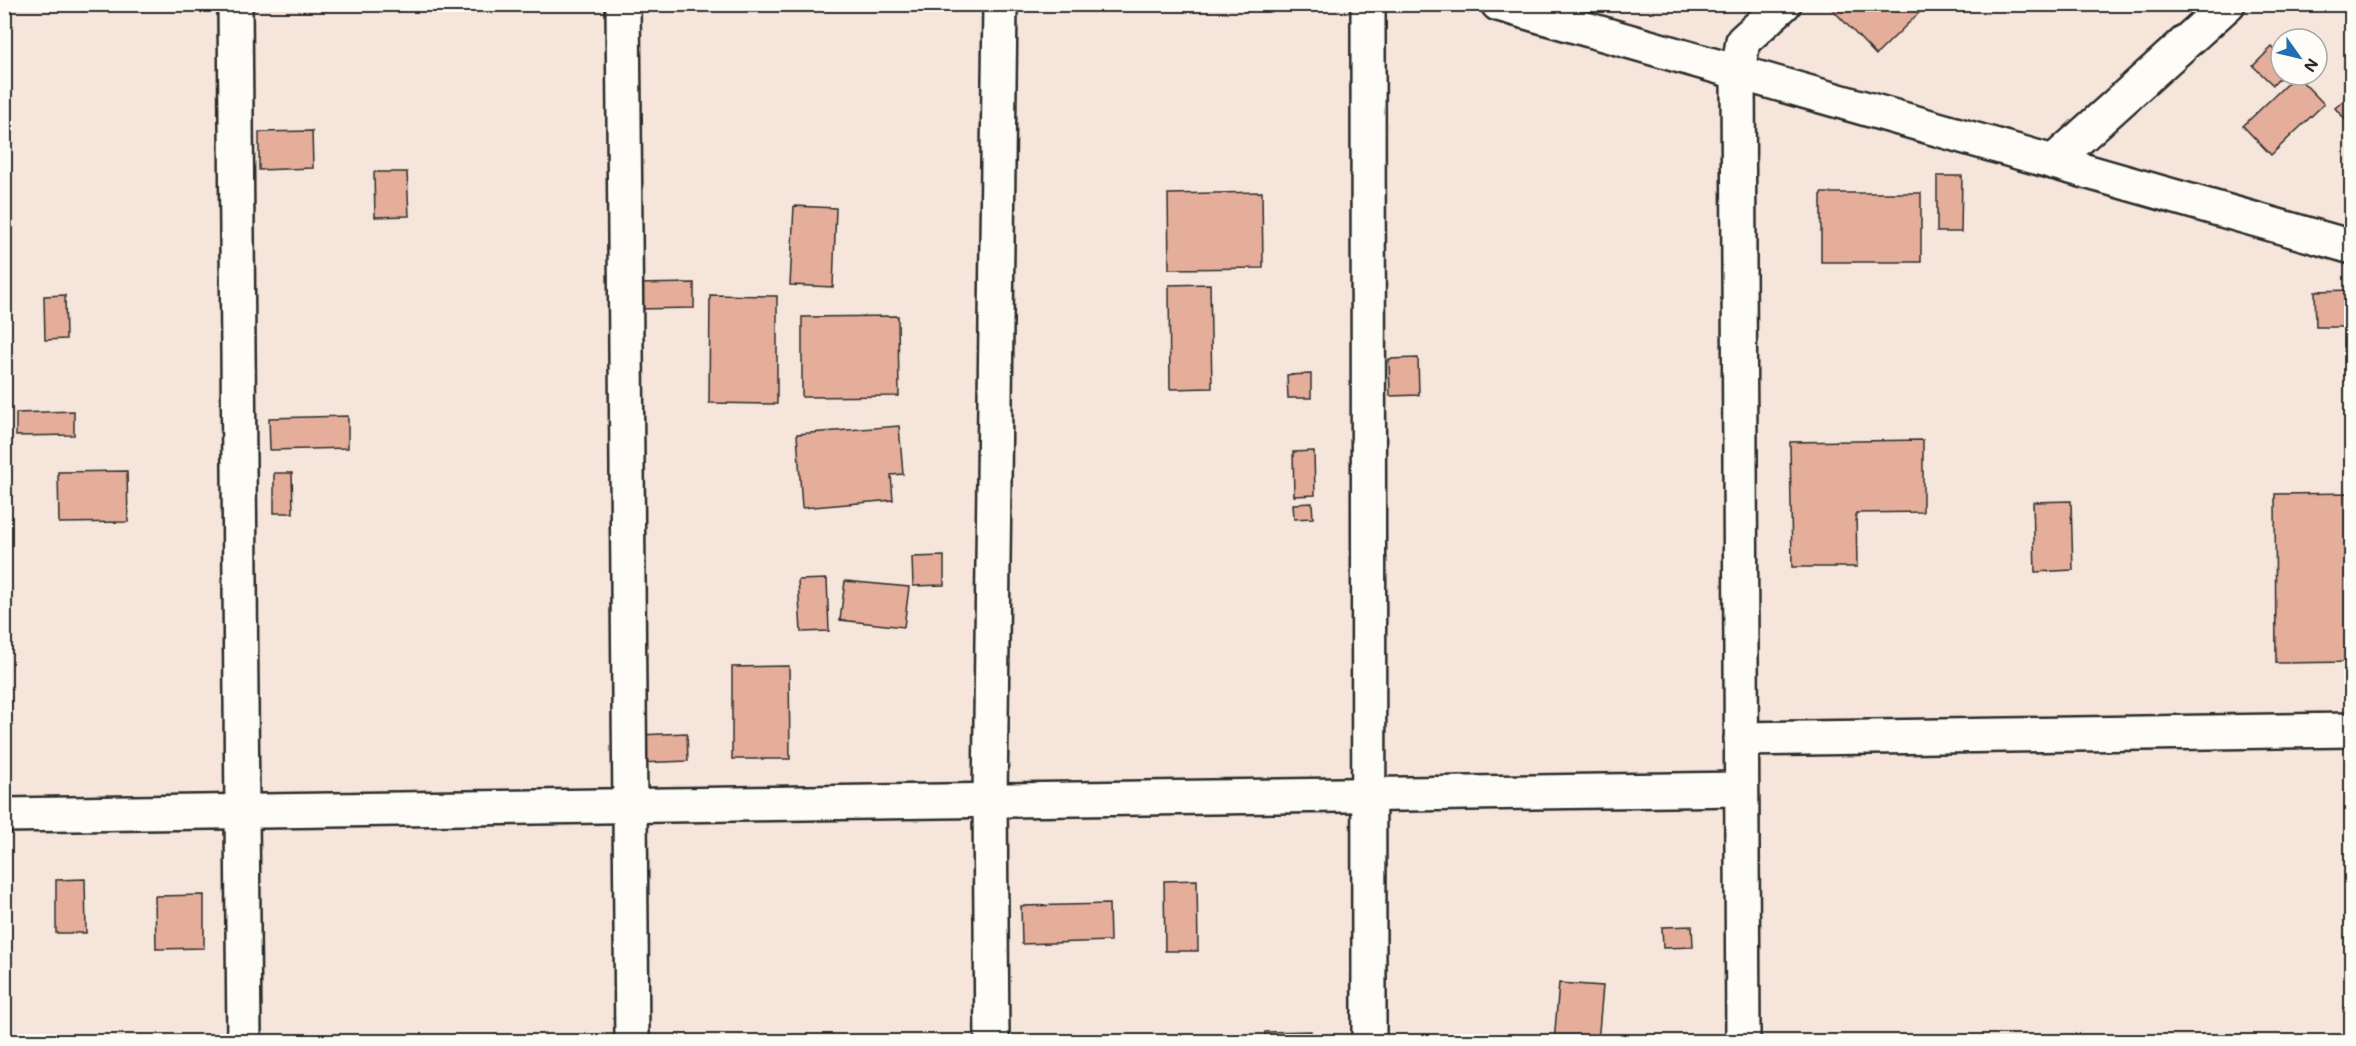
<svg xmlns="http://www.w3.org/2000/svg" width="2356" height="1046" font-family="Mali,sans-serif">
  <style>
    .building { fill: #e4ae9a; stroke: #2b2b2b; stroke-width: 1.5 }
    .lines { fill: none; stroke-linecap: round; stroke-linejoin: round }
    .minor-casing { stroke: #2b2b2b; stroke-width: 38 }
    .minor { stroke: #fdfcf7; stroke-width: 33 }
  </style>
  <rect width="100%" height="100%" fill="#f6e5db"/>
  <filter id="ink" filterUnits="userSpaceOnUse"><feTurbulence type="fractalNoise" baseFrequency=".0167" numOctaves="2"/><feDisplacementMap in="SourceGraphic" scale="12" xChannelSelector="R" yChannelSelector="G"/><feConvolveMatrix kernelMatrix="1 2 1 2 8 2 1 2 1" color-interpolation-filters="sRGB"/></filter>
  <g filter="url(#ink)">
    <g class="building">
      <path d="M1836,4H1924L1926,6L1876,55L1832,9Z"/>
      <path d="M2272,47L2281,56L2283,75L2273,85L2253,66Z"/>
      <path d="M2296,75L2324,104L2271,155L2243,126Z"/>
      <path d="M2352,93V127L2335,108Z"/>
      <path d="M312,131L313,168L259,170V132Z"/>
      <path d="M374,172H407L409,216L375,217Z"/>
      <path d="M1937,176H1962L1961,232H1937Z"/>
      <path d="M1262,192L1263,268L1169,269L1168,194Z"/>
      <rect x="1821" y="193" width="100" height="69"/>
      <path d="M794,206L836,208L833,287L790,285Z"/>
      <path d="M694,283V308L636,309V284Z"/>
      <path d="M1210,284L1212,388L1170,389L1169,285Z"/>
      <path d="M2352,290V327H2316L2315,291Z"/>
      <path d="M65,295L66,339L45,340L44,296Z"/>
      <path d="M710,295L777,296V404L709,403Z"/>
      <path d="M898,316L899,396L802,397V317Z"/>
      <path d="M1418,358L1419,395L1390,396L1389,359Z"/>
      <path d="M1311,374V398H1288L1287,375Z"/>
      <path d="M74,411V435L16,436V413Z"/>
      <path d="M348,416V448L270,450L269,418Z"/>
      <path d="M899,426L903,474L891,475L893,500L802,508L797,434Z"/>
      <path d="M1923,440V512L1856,513L1857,567H1792L1790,442Z"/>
      <path d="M1314,451L1315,495L1294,496L1293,452Z"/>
      <path d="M127,471L128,522L59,523L58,472Z"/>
      <path d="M274,473H292L293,513H274Z"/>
      <path d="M2352,493V662L2276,663L2275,494Z"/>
      <path d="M2071,501L2073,570L2035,572L2033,502Z"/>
      <path d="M1312,503L1313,518L1294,519L1293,504Z"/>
      <path d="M944,556V585L913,586L912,557Z"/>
      <path d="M827,579L829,631L801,632L798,580Z"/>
      <path d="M845,581L909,587L904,627L840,620Z"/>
      <path d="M789,666L790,759H732V667Z"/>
      <path d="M687,733L688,761L639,763L638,735Z"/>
      <path d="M85,879L86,933H56V880Z"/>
      <path d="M1197,880L1198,951H1165L1164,881Z"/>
      <path d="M204,895V948L156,949L155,896Z"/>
      <path d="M1109,904L1110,941L1022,944L1021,906Z"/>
      <path d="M1692,926L1693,947L1663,948L1662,927Z"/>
      <path d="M1559,983L1603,986L1598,1042H1554Z"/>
      <path d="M1311,1031V1042H1265V1032Z"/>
    </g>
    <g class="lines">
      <defs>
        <g id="minor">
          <path d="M235,4L244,1042"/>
          <path d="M623,4L632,1042"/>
          <path d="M1368,4L1369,1042"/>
          <path d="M1498,4L2352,247"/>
          <path d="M2053,162L2228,4"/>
          <path d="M1741,739L2352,730"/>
          <path d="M4,815L1741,789"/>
          <path d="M992,1042L990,800L1000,4"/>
          <path d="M1743,1042L1738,72L1743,41L1784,4"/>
        </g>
      </defs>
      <use href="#minor" class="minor-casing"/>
      <use href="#minor" class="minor"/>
    </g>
  </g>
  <rect width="2356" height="1046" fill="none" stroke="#fdfcf7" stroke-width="24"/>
  <rect x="12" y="12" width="2332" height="1022" fill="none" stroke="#2b2b2b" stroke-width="2" filter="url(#ink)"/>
  <g transform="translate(2299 57) rotate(124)"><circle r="28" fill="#fdfcf7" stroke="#a9a8a5" stroke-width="1.5"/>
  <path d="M0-4.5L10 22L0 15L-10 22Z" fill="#1f6fb2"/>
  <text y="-9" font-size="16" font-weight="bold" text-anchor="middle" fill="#2b2b2b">N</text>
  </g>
</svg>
